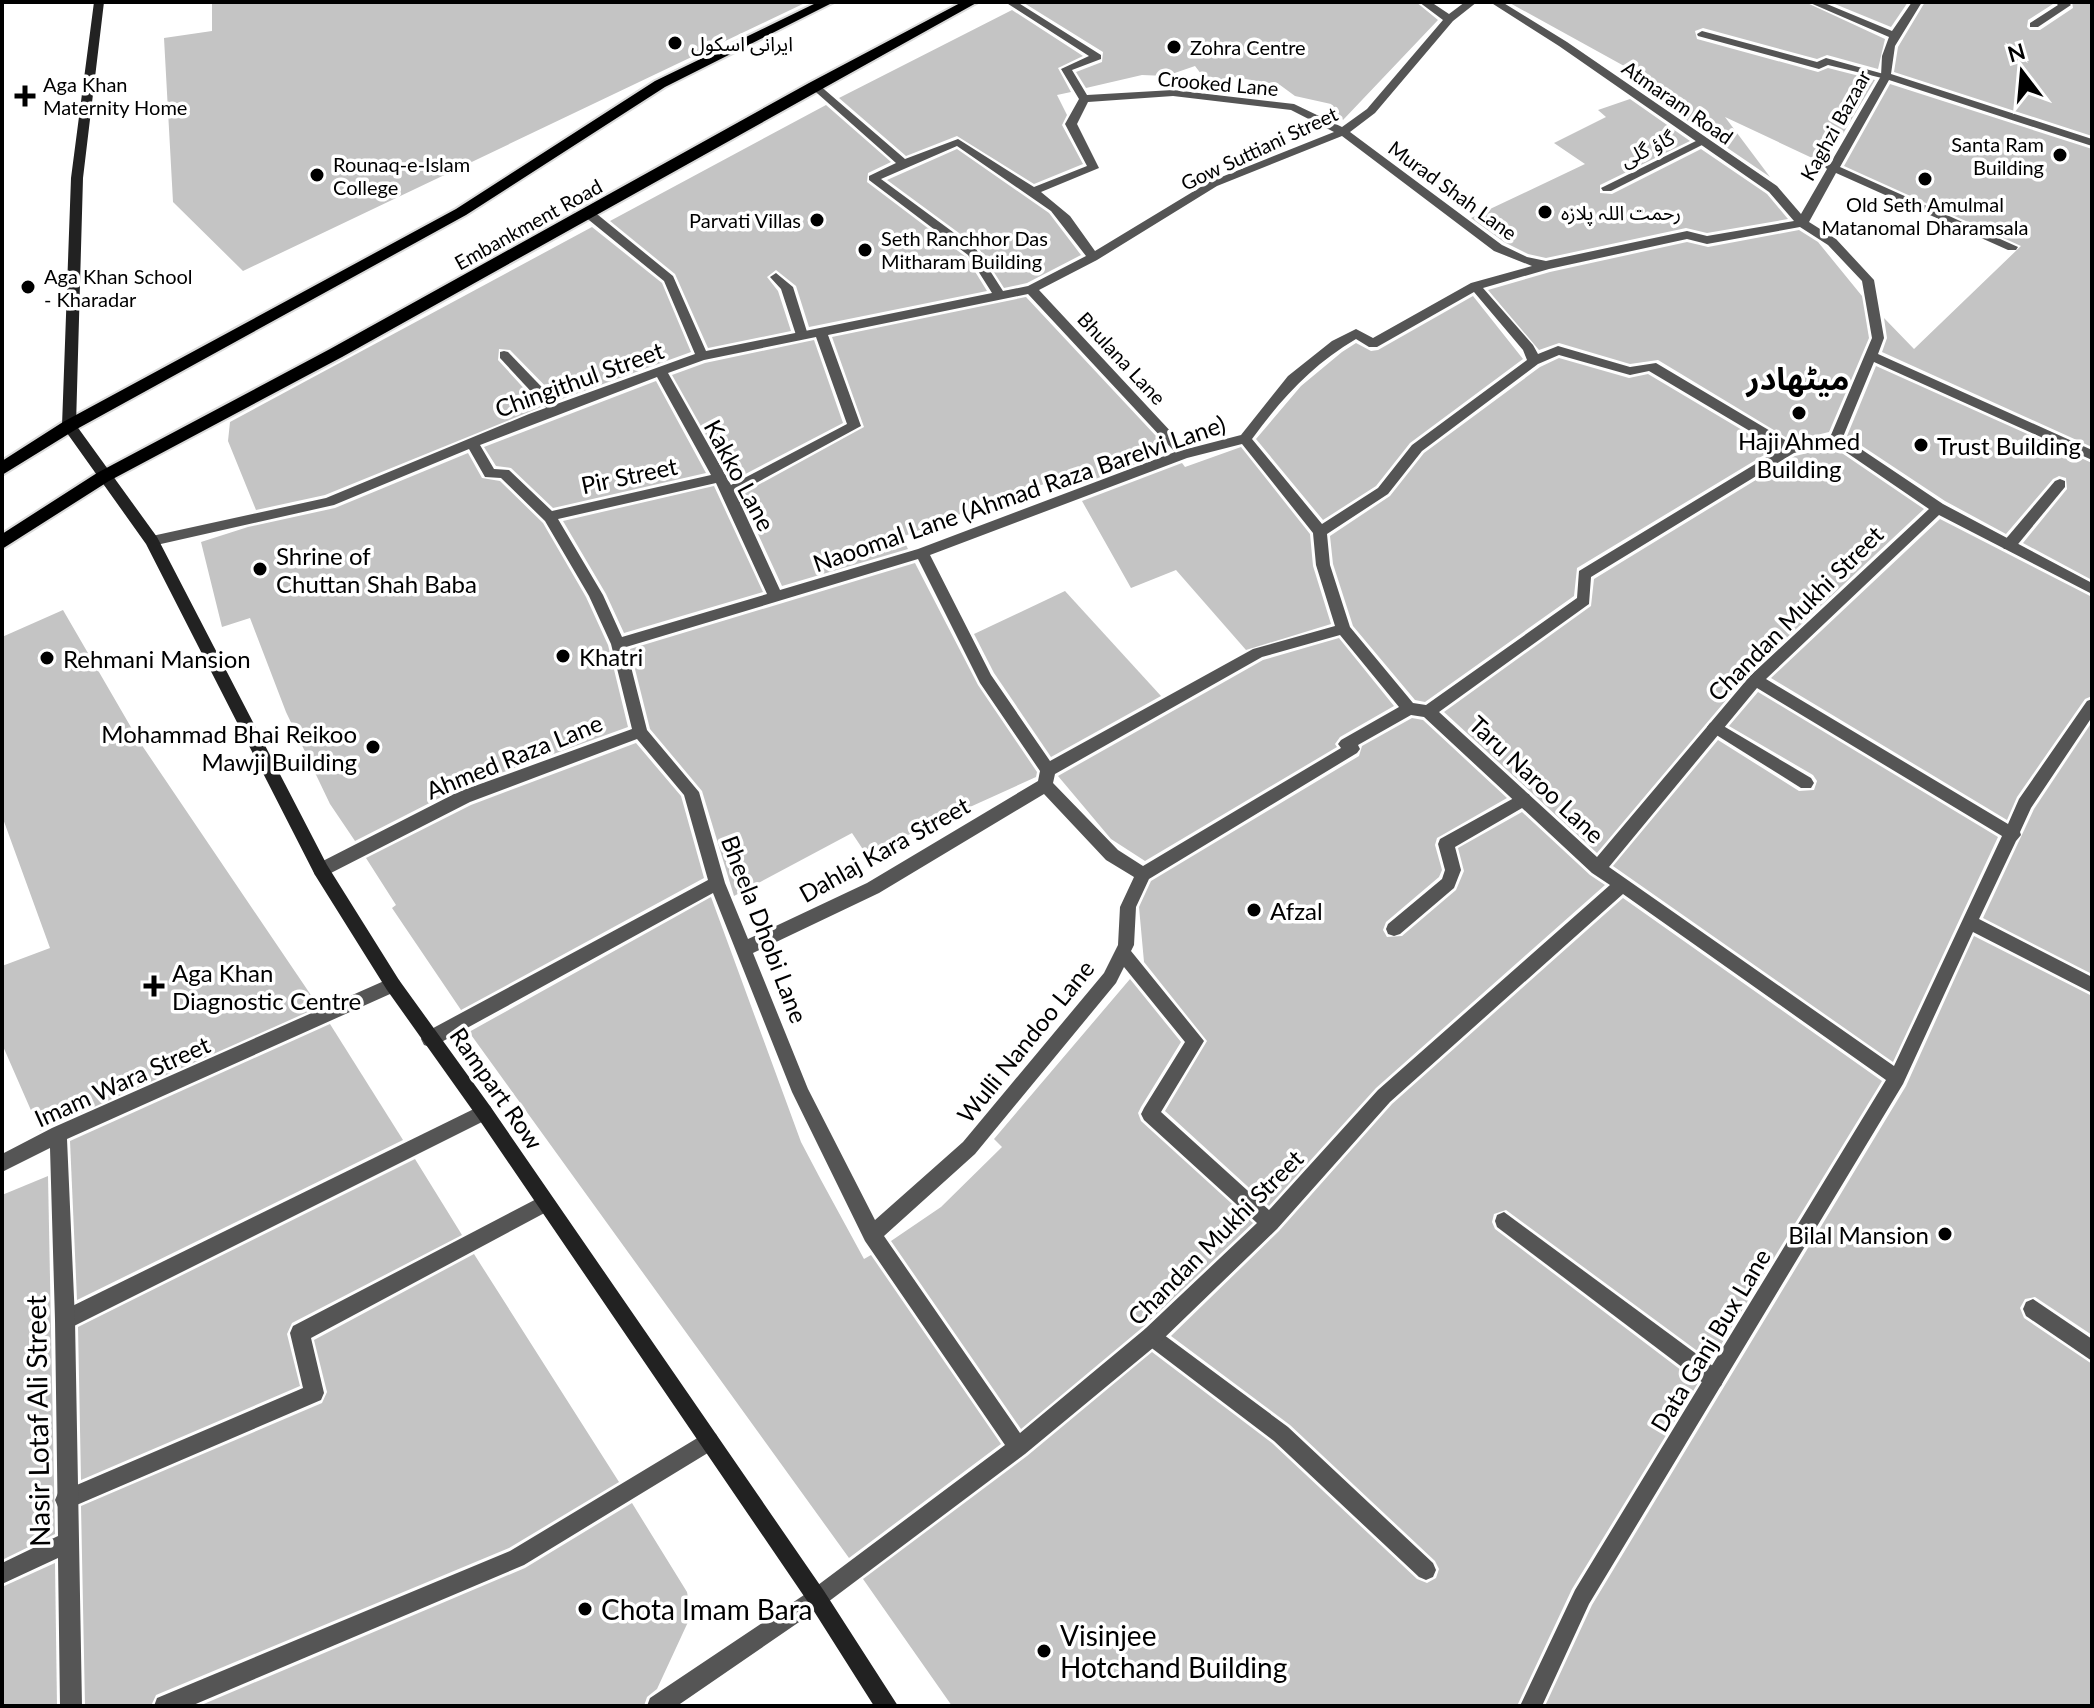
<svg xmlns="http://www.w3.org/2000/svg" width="2094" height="1708" font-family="Lato,'Noto Sans Arabic',sans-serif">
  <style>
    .building { fill: #c4c4c4 }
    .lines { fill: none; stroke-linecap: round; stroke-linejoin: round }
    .primary-casing { stroke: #dbdbdb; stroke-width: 4 }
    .lane { fill: #555; fill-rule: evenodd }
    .street { fill: #555; fill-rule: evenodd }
    .secondary { fill: #222; fill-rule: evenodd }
    .primary { fill: #000; fill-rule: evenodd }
    .poi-dot { fill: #000; stroke: #fff; stroke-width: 3 }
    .labels { text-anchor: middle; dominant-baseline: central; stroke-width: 7; stroke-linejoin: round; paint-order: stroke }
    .far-poi-label { font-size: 20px; fill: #000; stroke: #fff; text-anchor: start }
    .far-street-label { font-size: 20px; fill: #000; stroke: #fff }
    .street-label { font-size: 24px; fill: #000; stroke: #fff }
    .poi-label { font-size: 24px; fill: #000; stroke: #fff; text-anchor: start }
    .near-street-label { font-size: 28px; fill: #000; stroke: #fff }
    .near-poi-label { font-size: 28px; fill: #000; stroke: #fff; text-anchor: start }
    .district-label { font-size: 32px; font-weight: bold; fill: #000; stroke: #fff }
  </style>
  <rect width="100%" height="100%" fill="#fff"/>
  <g class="building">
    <path d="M212,2H807L243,271L173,202L164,38L212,31Z"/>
    <path d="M1416,2L1438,20L1343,120L1331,104L1295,96L1280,85L1234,77L1208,83L1195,66L1166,76L1142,75L1086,88L1076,72L1102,62L1103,52L1024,3Z"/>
    <path d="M1508,2H1805L1885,39L1878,69L1827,55L1817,59L1703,28L1695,31L1697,39L1818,72L1828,68L1875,80L1825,164L1725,117L1770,177L1647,93L1664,88Z"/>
    <path d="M1830,2H1908L1891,27Z"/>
    <path d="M1925,2H2052L2053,4L2028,20L2027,27L2030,30H2040L2073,8L2072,2H2092V136L1894,72L1898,47Z"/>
    <path d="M1012,10L1083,56L1058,68L1071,92L1057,95L1067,115L1062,125L1083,164L1034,184L957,136L906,156L839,98Z"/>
    <path d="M1890,84L2092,149V447L1882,352L1887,338L1884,318L1914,349L2021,246L1844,166Z"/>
    <path d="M1630,99L1690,141L1600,185V193L1612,194L1701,149L1767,194L1788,219L1707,233L1686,228L1546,258L1528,254L1504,242L1471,218L1585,164L1554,143L1606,117L1598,110Z"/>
    <path d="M826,105L891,162L868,173L867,182L966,257L987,291L809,327L796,286L776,270L767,277L778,291L791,331L708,348L675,274L610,221Z"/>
    <path d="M957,149L1049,213L1081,255L1027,283L1004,288L978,247L887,180Z"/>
    <path d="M592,227L662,283L691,352L559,400L510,350L499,349L498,360L541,407L325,495L256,510L228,441L230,422Z"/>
    <path d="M1799,230L1818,242L1862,296L1869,338L1829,432L1792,441L1658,360L1630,364L1559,343L1539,350L1488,290L1550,272L1687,242L1708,247Z"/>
    <path d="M1473,296L1523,359L1410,443L1376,486L1323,520L1256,439L1301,386L1342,352L1356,343L1371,351L1378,350Z"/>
    <path d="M1026,297L1170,451L1074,487L1068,476L991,502L902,537L908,549L782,586L740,495L864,427L832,337Z"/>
    <path d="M814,340L843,423L732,481L672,375L705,363Z"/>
    <path d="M1559,358L1629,378L1648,374L1774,449L1577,568L1574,596L1425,702L1415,700L1353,626L1333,564L1330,536L1390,496L1424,453L1540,367Z"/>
    <path d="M1876,366L2092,463V580L2023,543L2067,489L2066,478L2059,476L2053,479L2006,534L1945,501L1847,436Z"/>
    <path d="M656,381L706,473L553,508L511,468L496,466L484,447Z"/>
    <path d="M1241,447L1310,534L1313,566L1331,624L1246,650L1176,570L1131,588L1082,501L1182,463L1185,467Z"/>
    <path d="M1833,447L1924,509L1748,674L1597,853L1444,712L1591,606L1594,579L1795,456Z"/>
    <path d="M468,453L482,478L500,481L543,523L586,597L608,645L628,727L457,789L355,841L330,804L286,712L250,618L222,627L201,542L248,527L335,508Z"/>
    <path d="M714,486L763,592L624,633L606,594L563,521Z"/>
    <path d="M1940,519L2092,597V696L2085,699L2017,797L2007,820L1771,678Z"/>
    <path d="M915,563L978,685L1037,772L1036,777L866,854L852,833L734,896L702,791L650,729L630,649Z"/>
    <path d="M1065,591L1161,696L1051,757L994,673L974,634Z"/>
    <path d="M63,610L139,741L319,1007L40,1131L2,1044V966L50,948L2,816V637Z"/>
    <path d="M1339,638L1394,706L1340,737L1335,744L1337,747L1145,861L1111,839L1058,776L1263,660Z"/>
    <path d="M1758,692L1998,837L1893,1062L1613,866L1718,740L1799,791L1814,790L1817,781L1813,775L1729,726Z"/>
    <path d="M1412,718L1423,720L1507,798L1437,838L1435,845L1442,870L1439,877L1386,922L1383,930L1387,937L1402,936L1456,890L1464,871L1458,848L1522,812L1590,875L1605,885L1376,1088L1269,1206L1165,1111L1207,1041L1144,962L1139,907L1151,881L1359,756L1362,746Z"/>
    <path d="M2092,722V974L1983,918L2034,809Z"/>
    <path d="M636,743L681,796L704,878L461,1010L392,908L396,905L366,858L471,805Z"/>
    <path d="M711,897L801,1142L821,1180L864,1259L871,1255L1001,1444L849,1558L469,1032Z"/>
    <path d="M1623,898L1882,1081L1711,1361L1506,1210L1494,1214L1492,1222L1495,1229L1698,1383L1572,1589L1517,1706H952L863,1579L1027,1456L1152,1352L1272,1443L1417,1579L1427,1583L1436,1578L1439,1569L1435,1561L1290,1425L1171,1336L1279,1231L1392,1104Z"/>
    <path d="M1974,936L2092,996V1335L2035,1297L2025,1299L2020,1308L2024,1318L2092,1364V1706H1545L1592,1605L1906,1086Z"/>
    <path d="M1130,979L1181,1042L1141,1107L1138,1113L1141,1121L1253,1223L1143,1327L1021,1429L891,1241L941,1207L1002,1147L994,1139Z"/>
    <path d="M330,1024L403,1140L77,1300L70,1141Z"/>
    <path d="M415,1159L462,1235L292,1323L287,1334L300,1386L81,1480L78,1327Z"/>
    <path d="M48,1176L55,1534L2,1560V1195Z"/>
    <path d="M474,1254L619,1482L509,1548L156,1695L151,1706H85L81,1506L322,1403L327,1392L314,1340Z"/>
    <path d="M632,1503L687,1592L689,1603L688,1622L657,1689L647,1697L644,1706H199L525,1568Z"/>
    <path d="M55,1563L57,1706H2V1587Z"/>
  </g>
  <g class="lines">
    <defs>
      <g id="primary">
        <path d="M818,2H834L665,87L466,215L75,430L2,475V461L63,422L456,209L655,81Z"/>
        <path d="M962,2H978L342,357L109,481L2,549V534L97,473L330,349L809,83Z"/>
      </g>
    </defs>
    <use href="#primary" class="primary-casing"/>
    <g class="lane">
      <path d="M2055,2H2068L2071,5L2038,27H2030V23L2058,5Z"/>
      <path d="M1702,31L1817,62L1826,58L1891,76L1886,79L1828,65L1819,69L1698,36L1697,34Z"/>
      <path d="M1702,138L1708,141L1706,143L1611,191H1603L1601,188Z"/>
      <path d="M776,273L793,287L808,335L806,338H798L796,335L781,289L770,277Z"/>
      <path d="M504,351L508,352L560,406V412H550L500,358V352Z"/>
      <path d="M2060,479L2065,481V487L2014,549H2004L2002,545L2004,541L2055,481Z"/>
      <path d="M1715,721L1811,778L1814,783L1811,788H1801L1710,731L1707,727L1710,723Z"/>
      <path d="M1523,793L1529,794L1531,799L1529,804L1455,847L1461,870L1454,888L1400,934L1394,936L1388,934L1386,929L1388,924L1442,879L1445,870L1438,844L1440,839Z"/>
      <path d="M484,1104L490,1106L493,1112L490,1118L72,1327L65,1330L58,1327L55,1320L58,1313Z"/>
      <path d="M546,1194L552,1197L555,1203L552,1209L311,1338L324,1393L321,1400L65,1510L58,1507L55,1500L58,1493L303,1388L290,1333L293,1326Z"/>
      <path d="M1504,1212L1721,1372L1724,1379L1721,1386L1714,1389L1707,1386L1497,1227L1495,1221L1497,1215Z"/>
      <path d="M2033,1299L2092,1339V1361L2026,1316L2023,1309L2026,1302Z"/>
      <path d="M1152,1326L1288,1427L1433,1563L1436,1570L1433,1577L1426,1580L1419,1577L1274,1441L1145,1343L1142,1336L1145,1329Z"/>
      <path d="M709,1431L716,1434L719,1441L716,1448L524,1565L191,1706H154L157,1698L510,1551Z"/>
    </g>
    <g class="street">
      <path d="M1005,2H1017L1101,55V59L1072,70L1087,95L1173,90L1294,104L1342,127L1367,109L1443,20L1419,2H1431L1449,14L1465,2H1477L1453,21L1375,113L1350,132L1502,245L1527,257L1546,261L1687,231L1707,236L1794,221L1769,192L1559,46L1490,2H1502L1567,42L1777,186L1801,214L1827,169L1825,167L1830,164L1881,76L1882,56L1889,37L1808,2H1822L1892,31L1912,2H1922L1895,46L1891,74L2092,139V146L1889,80L1840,167L2018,247L2016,250H2008L1836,173L1809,222L1836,239L1874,280L1884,338L1878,354L2092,450V460L1874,362L1843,437L1943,504L2092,583V594L1939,515L1766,679L2008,824L2019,799L2087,701L2092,699V717L2031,808L2020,832L2021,835L2016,841L1979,919L2092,977V993L1973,932L1903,1084L1589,1604L1542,1706H1520L1575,1590L1886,1080L1623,894L1390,1102L1277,1229L1159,1343L1025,1454L824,1605L677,1706H647L650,1698L810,1591L1005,1445L865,1241L792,1092L713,893L436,1045L430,1047L424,1045L421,1039L424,1033L708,880L684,795L637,739L470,802L327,875L321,877L315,875L313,870L315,865L458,792L632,729L611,644L589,596L545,521L501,478L485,477L469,449L334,505L152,546L145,541L152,536L326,498L529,414L695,354L664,281L584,216V210H592L673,276L706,351L992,293L968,255L869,180V176L896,163L809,86L818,84L905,159L958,139L1034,187L1087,166L1065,124L1079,99L1061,69L1089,56ZM1173,96L1291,110L1334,132L1209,182L1095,251L1070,216L1041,192L1099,168L1077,124L1088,102ZM1342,136L1494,251L1532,266L1471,283L1373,338L1356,329L1332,341L1288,376L1241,435L1187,449L1039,290L1097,260L1217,186ZM957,146L1051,211L1086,256L1028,286L1003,291L976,249L881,179ZM1800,227L1828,245L1862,281L1872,338L1831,435L1792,444L1656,363L1630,367L1558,346L1538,354L1533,345L1483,288L1549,269L1687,239L1707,244ZM1474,292L1523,350L1527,360L1412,445L1378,488L1322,524L1252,439C1282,398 1312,365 1356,339L1369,347H1377ZM1028,294L1175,452L918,549L780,590L736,494L861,426L828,335ZM816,337L847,424L731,485L668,373L704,360ZM1559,355L1630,375L1649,371L1780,449L1579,571L1577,598L1426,705L1413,703L1350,627L1330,565L1327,534L1388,494L1422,451L1538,364ZM657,377L711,475L552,511L509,470L494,469L480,445ZM1242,444L1313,533L1316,565L1335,626L1253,649L1050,761L991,675L930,555L1187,458ZM1834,444L1929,509L1750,676L1597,857L1439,712L1589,604L1591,577L1794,453ZM716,483L767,594L622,637L603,595L558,519ZM918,559L980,683L1040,771L1038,781L867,883L748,939L725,883L699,792L647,730L626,647ZM1340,635L1399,707L1341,740L1338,744L1341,748L1143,866L1118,850L1053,783L1055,774L1262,657ZM1757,688L2002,836L1894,1066L1609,867ZM1411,715L1424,717L1592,873L1610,885L1378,1090L1269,1210L1161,1112L1204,1041L1131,951L1134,945L1136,907L1149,879L1357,753L1360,749L1358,745ZM1044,794L1106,860L1134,877L1120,907L1118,945L1104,973L963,1142L875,1220L808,1089L753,953L879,893ZM1124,967L1185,1042L1144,1108L1141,1114L1144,1120L1257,1223L1145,1329L1020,1433L884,1236L975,1154L1116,983Z"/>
      <path d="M393,977L399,980L401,985L399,990L67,1139L75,1320L82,1706H60L58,1558L2,1584V1563L58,1536L55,1320L50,1148L2,1172V1154L52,1128Z"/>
    </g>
    <path class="secondary" d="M94,2H104L83,178L76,425L157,537L327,865L399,980L490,1106L824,1591L898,1706H874L810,1605L478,1118L387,990L315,875L146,544L62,426L71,178Z"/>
    <use href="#primary" class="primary"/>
  </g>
  <g class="poi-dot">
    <circle cx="675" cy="43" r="8"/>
    <circle cx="1174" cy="47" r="8"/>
    <path d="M21 84h8v8h8v8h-8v8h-8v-8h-8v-8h8z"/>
    <circle cx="2060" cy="155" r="8"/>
    <circle cx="317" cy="175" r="8"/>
    <circle cx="1925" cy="179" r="8"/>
    <circle cx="1545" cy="212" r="8"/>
    <circle cx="817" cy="220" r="8"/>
    <circle cx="865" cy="250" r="8"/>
    <circle cx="28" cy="287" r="8"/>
    <circle cx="1799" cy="413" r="8"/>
    <circle cx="1921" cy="445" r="8"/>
    <circle cx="260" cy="569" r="8"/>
    <circle cx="563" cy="656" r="8"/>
    <circle cx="47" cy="658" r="8"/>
    <circle cx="373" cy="747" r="8"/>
    <circle cx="1254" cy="910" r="8"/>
    <path d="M150 974h8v8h8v8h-8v8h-8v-8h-8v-8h8z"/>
    <circle cx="1945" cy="1234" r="8"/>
    <circle cx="585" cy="1609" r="8"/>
    <circle cx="1044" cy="1651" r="8"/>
  </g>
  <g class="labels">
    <g class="far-poi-label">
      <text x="691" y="43">ایرانی اسکول</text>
      <text x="1190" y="47">Zohra Centre</text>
      <text x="43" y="84">Aga Khan<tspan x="43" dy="23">Maternity Home</tspan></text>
      <text x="2044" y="144" text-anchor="end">Santa Ram<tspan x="2044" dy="23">Building</tspan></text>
      <text x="333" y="164">Rounaq-e-Islam<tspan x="333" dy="23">College</tspan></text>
      <text x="1925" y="204" text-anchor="middle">Old Seth Amulmal<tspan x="1925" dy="23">Matanomal Dharamsala</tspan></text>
      <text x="1561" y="212">رحمت اللہ پلازہ</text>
      <text x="801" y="220" text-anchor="end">Parvati Villas</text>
      <text x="881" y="238">Seth Ranchhor Das<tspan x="881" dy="23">Mitharam Building</tspan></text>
      <text x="44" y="276">Aga Khan School<tspan x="44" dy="23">- Kharadar</tspan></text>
    </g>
    <g class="far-street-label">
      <text transform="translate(1218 83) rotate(5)">Crooked Lane</text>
      <text transform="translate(1678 102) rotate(35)">Atmaram Road</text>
      <text transform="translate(1835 125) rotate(-61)">Kaghzi Bazaar</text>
      <text transform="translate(1259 148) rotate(-25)">Gow Suttiani Street</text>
      <text transform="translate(1647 148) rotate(-26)">گاؤ گلی</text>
      <text transform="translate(1453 190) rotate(36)">Murad Shah Lane</text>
      <text transform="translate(528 224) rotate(-29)">Embankment Road</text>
      <text transform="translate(1122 358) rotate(47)">Bhulana Lane</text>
    </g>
    <g class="street-label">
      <text transform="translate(579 379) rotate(-20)">Chingithul Street</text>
      <text transform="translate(629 475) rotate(-12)">Pir Street</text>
      <text transform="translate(740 475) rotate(62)">Kakko Lane</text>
      <text transform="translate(1019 493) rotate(-19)">Naoomal Lane (Ahmad Raza Barelvi Lane)</text>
      <text transform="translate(1795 613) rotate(-45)">Chandan Mukhi Street</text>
      <text transform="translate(514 756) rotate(-22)">Ahmed Raza Lane</text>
      <text transform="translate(1537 779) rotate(43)">Taru Naroo Lane</text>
      <text transform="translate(884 849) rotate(-29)">Dahlaj Kara Street</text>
      <text transform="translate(765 929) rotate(69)">Bheela Dhobi Lane</text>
      <text transform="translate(1025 1041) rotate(-51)">Wulli Nandoo Lane</text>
      <text transform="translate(122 1081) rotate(-24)">Imam Wara Street</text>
      <text transform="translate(497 1088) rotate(55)">Rampart Row</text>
      <text transform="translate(1215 1237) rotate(-45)">Chandan Mukhi Street</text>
      <text transform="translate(1710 1340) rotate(-59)">Data Ganj Bux Lane</text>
    </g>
    <g class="poi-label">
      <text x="1799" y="440" text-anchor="middle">Haji Ahmed<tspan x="1799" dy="28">Building</tspan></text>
      <text x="1937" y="445">Trust Building</text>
      <text x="276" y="555">Shrine of<tspan x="276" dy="28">Chuttan Shah Baba</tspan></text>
      <text x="579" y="656">Khatri</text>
      <text x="63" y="658">Rehmani Mansion</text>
      <text x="357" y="733" text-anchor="end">Mohammad Bhai Reikoo<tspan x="357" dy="28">Mawji Building</tspan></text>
      <text x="1270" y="910">Afzal</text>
      <text x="172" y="972">Aga Khan<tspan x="172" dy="28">Diagnostic Centre</tspan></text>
      <text x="1929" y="1234" text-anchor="end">Bilal Mansion</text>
    </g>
    <g class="near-street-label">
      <text transform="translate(37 1421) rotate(-91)">Nasir Lotaf Ali Street</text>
    </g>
    <g class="near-poi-label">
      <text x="601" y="1609">Chota Imam Bara</text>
      <text x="1060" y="1635">Visinjee<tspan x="1060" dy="32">Hotchand Building</tspan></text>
    </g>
    <g class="district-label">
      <text x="1798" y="377">میٹھادر</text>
    </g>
  </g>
  <rect width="2094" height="1708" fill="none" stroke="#000000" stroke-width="8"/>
  <g transform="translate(2022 72) rotate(344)" stroke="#ffffff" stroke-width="6" paint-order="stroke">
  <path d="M0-6L14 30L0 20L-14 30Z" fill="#000000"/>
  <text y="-12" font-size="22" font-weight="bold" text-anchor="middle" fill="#000000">N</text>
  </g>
</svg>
